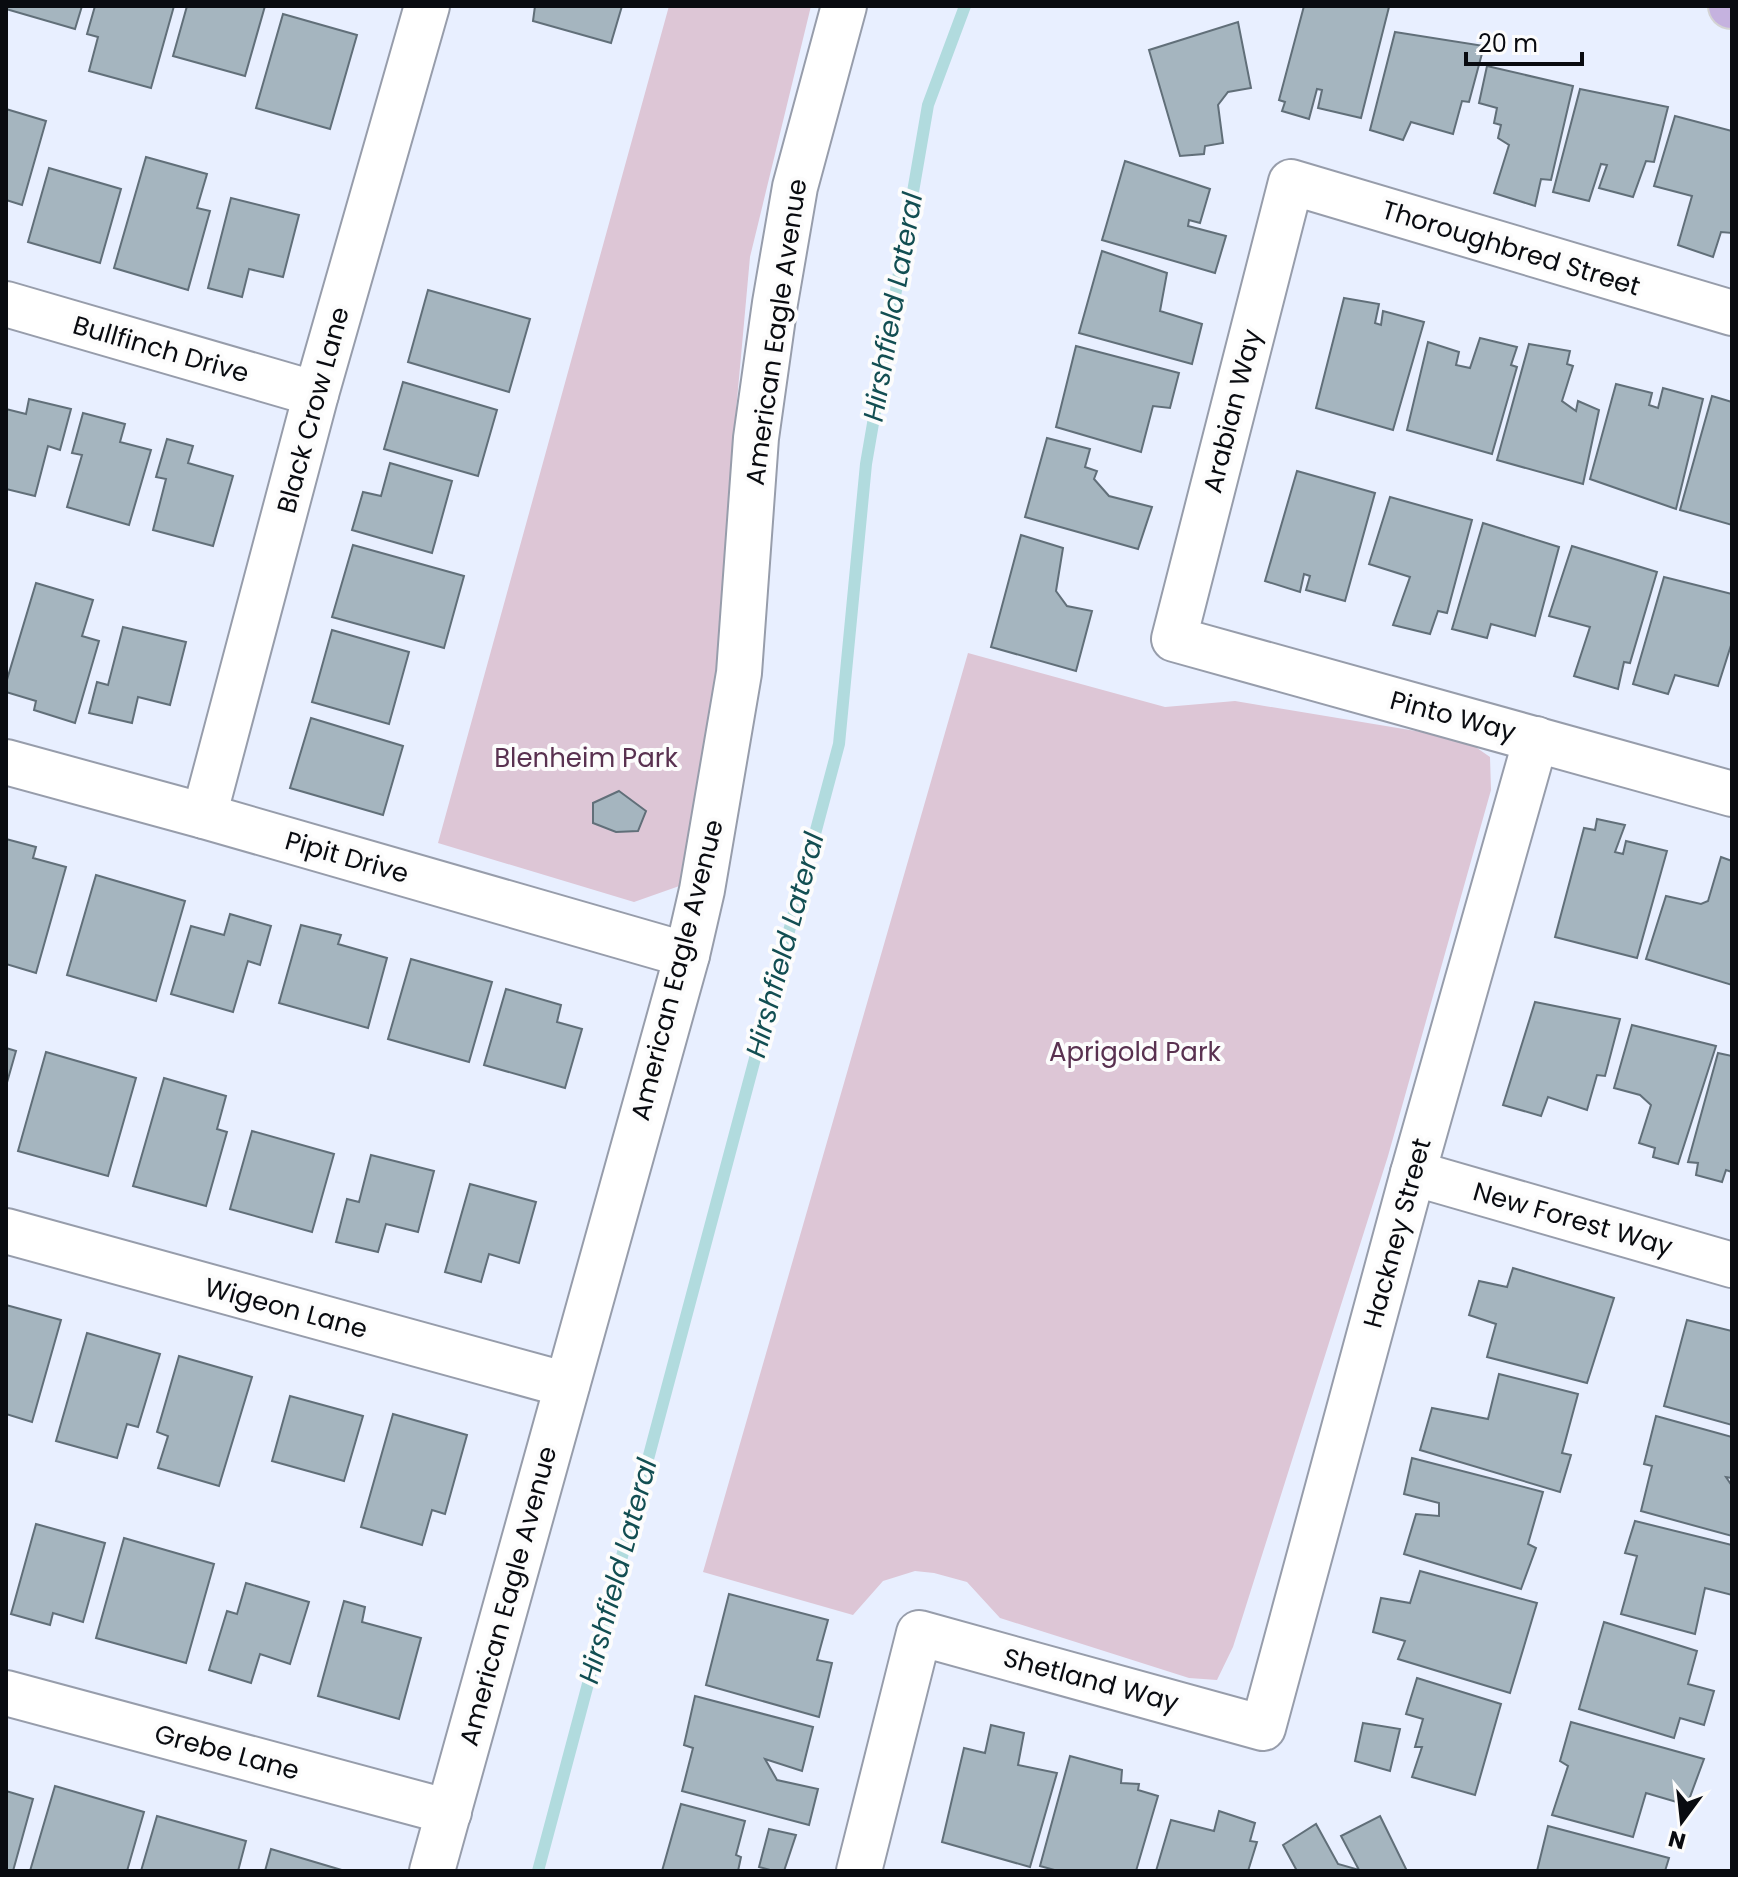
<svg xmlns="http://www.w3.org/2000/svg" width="1738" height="1877" font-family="Poppins,sans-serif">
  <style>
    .green { fill: #ddc6d6 }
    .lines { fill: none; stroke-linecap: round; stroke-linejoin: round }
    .stream { stroke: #b1dbde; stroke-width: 12 }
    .building { fill: #a5b5bf; stroke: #616f79; stroke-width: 2 }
    .minor-casing { stroke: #979dab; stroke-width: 48 }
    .major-casing { stroke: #d3d3d4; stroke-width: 48 }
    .minor { stroke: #fff; stroke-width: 44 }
    .major { stroke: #c5b2df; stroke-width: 44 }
    .labels { text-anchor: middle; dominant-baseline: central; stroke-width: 8; stroke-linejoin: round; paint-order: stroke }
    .street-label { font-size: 26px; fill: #090b10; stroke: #fcfcfc }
    .park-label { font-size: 26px; fill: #593150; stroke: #fcfcfc }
    .water-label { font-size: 28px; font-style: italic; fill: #124e52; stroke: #fcfcfc }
  </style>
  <rect width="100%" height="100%" fill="#e8efff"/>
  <g class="green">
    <path d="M669,6H811L750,257L732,455L725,620L704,786L685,884L634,902L438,843Z"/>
    <path d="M968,653L1165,707L1235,701L1464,739L1490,757L1491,790L1388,1156L1233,1647L1217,1680L1189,1678L1000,1618L967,1582L934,1573L915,1571L883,1581L853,1615L703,1572Z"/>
  </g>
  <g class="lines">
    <path class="stream" d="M538,1871L839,744L866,464L928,105L965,6"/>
  </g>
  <g class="building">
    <path d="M6,6H82L75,29L6,9Z"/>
    <path d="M95,6H174L151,88L89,71L98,37L87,34Z"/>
    <path d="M187,6H265L245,76L173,56Z"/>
    <path d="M535,6H622L611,43L533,21Z"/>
    <path d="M1304,6L1389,7L1361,118L1318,108L1322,90L1317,89L1309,119L1282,111L1285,102L1279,100Z"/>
    <path d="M283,14L357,35L330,129L256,108Z"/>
    <path d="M1238,22L1251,88L1228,92L1218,105L1223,143L1205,146L1204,154L1180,156L1149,50Z"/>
    <path d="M1395,32L1484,46L1469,102L1462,101L1453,134L1411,122L1403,140L1370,130Z"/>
    <path d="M1487,66L1573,86L1551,180L1541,179L1535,206L1494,193L1509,145L1498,138L1501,125L1494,123L1497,108L1479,103Z"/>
    <path d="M1580,89L1668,107L1654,162L1646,161L1633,197L1599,188L1607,165L1601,164L1589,201L1553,192Z"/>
    <path d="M6,109L46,121L22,205L6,200Z"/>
    <path d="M1675,116L1732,131V233L1721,232L1713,257L1678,245L1692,196L1654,186Z"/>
    <path d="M146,157L207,174L197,208L210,211L188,290L114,268Z"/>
    <path d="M1125,161L1210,189L1200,223L1189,220L1188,226L1226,236L1215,273L1102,240Z"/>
    <path d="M49,168L121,189L100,263L28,242Z"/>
    <path d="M231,198L299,215L283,277L249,269L242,297L208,288Z"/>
    <path d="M1102,251L1167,273L1160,311L1202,324L1192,364L1079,333Z"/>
    <path d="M428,290L530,319L509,392L408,362Z"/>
    <path d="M1344,298L1379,304L1375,323L1381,325L1383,311L1424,322L1393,430L1316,408Z"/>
    <path d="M1480,338L1517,347L1511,365L1517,367L1492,454L1407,430L1428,342L1459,352L1456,365L1470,368Z"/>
    <path d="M1529,344L1570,351L1567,364L1573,366L1562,401L1576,411L1578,401L1599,410L1583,484L1497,460Z"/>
    <path d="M1076,346L1179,373L1170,408L1153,406L1141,452L1056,427Z"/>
    <path d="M403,382L497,410L478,476L384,449Z"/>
    <path d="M1616,384L1652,393L1649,405L1658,408L1663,388L1703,399L1676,509L1590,479Z"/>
    <path d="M1712,396L1732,402V525L1680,510Z"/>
    <path d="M29,399L71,409L60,450L48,446L35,496L6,489V409L26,414Z"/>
    <path d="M83,413L125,424L120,442L151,450L129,525L67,507L82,455L72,453Z"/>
    <path d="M1047,438L1090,449L1085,467L1097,471L1094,479L1109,496L1152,507L1138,549L1025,517Z"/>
    <path d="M167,439L193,446L188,463L233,476L213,546L153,530L166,479L156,477Z"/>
    <path d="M390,463L452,481L432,553L352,530L363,492L381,496Z"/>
    <path d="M1297,471L1375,493L1345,601L1306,590L1310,576L1304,574L1300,592L1265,581Z"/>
    <path d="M1390,497L1472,520L1447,613L1438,611L1430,634L1393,625L1410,577L1369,564Z"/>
    <path d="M1483,523L1559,547L1535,636L1491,624L1487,638L1452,629Z"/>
    <path d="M1021,535L1063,548L1056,591L1067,606L1092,611L1076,671L991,647Z"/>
    <path d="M353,545L464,576L444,648L332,617Z"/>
    <path d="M1572,546L1657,572L1630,663L1624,662L1618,689L1574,676L1590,627L1549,616Z"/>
    <path d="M1664,577L1732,594V642L1718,686L1675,675L1668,694L1633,684Z"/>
    <path d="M36,583L93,600L82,636L99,641L75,723L34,710L36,701L6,692V683Z"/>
    <path d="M123,627L186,642L170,705L138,697L132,723L89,713L97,682L108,685Z"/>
    <path d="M332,630L409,652L389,724L312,702Z"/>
    <path d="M311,718L403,746L383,815L290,788Z"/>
    <path d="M619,791L646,811L638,831L616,832L593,823V803Z"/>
    <path d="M1597,819L1625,825L1615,852L1623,854L1626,841L1667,851L1637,958L1555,937L1584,828L1595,830Z"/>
    <path d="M6,839L36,847L33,858L66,867L36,973L6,964Z"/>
    <path d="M1721,857L1732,861V985L1646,959L1666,896L1701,904L1708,901Z"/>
    <path d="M96,875L185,901L156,1001L67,975Z"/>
    <path d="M230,914L271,926L260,965L248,961L233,1012L171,994L191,926L224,935Z"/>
    <path d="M301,925L341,935L338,944L387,958L368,1028L279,1003Z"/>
    <path d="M411,959L492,982L469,1062L388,1039Z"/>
    <path d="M506,989L561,1005L557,1022L582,1029L565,1088L484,1065Z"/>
    <path d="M1535,1002L1620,1019L1605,1076L1597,1075L1587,1110L1548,1097L1541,1116L1503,1105Z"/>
    <path d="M1632,1025L1716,1046L1678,1164L1653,1157L1655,1148L1639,1143L1651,1105L1640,1095L1614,1088Z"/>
    <path d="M6,1048L16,1051L6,1086Z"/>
    <path d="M46,1052L136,1078L108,1176L18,1151Z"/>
    <path d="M1718,1053L1732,1056V1172L1726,1170L1722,1182L1696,1175L1698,1163L1688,1162Z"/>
    <path d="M164,1078L226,1096L217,1129L227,1132L206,1206L133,1186Z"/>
    <path d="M252,1131L334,1154L312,1232L230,1209Z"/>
    <path d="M371,1155L434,1171L418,1232L386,1224L378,1252L336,1242L347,1199L359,1202Z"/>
    <path d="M470,1184L536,1202L519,1263L489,1254L481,1282L445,1272Z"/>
    <path d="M1513,1268L1614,1298L1587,1383L1487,1357L1496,1324L1469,1315L1479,1281L1507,1287Z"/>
    <path d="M6,1305L61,1320L32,1422L6,1414Z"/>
    <path d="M1687,1320L1732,1331V1425L1664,1406Z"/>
    <path d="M87,1333L160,1354L138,1427L127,1424L117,1458L56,1441Z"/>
    <path d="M179,1356L252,1377L219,1486L158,1468L168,1436L157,1432Z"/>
    <path d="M1499,1374L1578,1394L1562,1453L1571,1455L1560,1492L1420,1450L1432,1408L1488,1419Z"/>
    <path d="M290,1396L363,1416L344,1481L272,1461Z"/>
    <path d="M393,1414L467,1435L445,1514L432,1510L422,1545L361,1527Z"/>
    <path d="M1656,1416L1732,1437V1478L1726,1477L1732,1486V1536L1641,1511L1652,1466L1644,1464Z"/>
    <path d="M1412,1458L1543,1492L1528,1544L1536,1548L1521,1589L1404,1554L1416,1514L1439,1516V1503L1404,1494Z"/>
    <path d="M1635,1521L1732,1545V1595L1705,1588L1695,1634L1621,1614L1637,1556L1625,1553Z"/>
    <path d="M36,1524L105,1543L83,1622L53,1613L50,1625L11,1614Z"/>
    <path d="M124,1538L214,1564L186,1663L96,1638Z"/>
    <path d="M1420,1571L1537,1603L1510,1693L1398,1659L1405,1641L1373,1632L1381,1598L1410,1603Z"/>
    <path d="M246,1583L309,1602L290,1664L260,1654L251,1683L209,1670L227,1611L237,1614Z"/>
    <path d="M729,1594L828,1620L817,1660L832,1663L819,1717L706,1685Z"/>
    <path d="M344,1601L365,1607L362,1622L421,1638L399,1719L318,1696Z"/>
    <path d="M1604,1622L1697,1651L1688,1684L1714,1691L1704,1725L1680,1718L1674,1738L1579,1709Z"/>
    <path d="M1417,1678L1501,1704L1475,1795L1412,1777L1422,1747H1415L1423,1719L1406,1714Z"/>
    <path d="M695,1696L813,1727L802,1771L765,1759L777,1780L818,1789L809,1825L682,1791L693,1748L684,1745Z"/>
    <path d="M1571,1722L1704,1759L1687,1805L1646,1793L1633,1837L1552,1815L1568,1766L1560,1761Z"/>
    <path d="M1363,1723L1400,1729L1390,1771L1355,1761Z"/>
    <path d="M991,1725L1024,1733L1018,1765L1057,1773L1030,1867L942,1842L964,1748L985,1753Z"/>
    <path d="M1070,1756L1122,1770L1121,1783L1139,1784L1138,1790L1158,1796L1136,1871H1058L1040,1866Z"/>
    <path d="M55,1786L144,1812L127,1871H30Z"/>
    <path d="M6,1791L33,1799L13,1871H6Z"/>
    <path d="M681,1804L745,1821L736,1855L741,1857L738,1871H662Z"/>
    <path d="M1219,1811L1255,1823L1250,1841L1257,1842L1248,1871H1156L1171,1820L1214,1831Z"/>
    <path d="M157,1816L246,1841L238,1871H141Z"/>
    <path d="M1380,1816L1407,1871H1297L1283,1845L1316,1824L1338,1864L1359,1870L1341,1836Z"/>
    <path d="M1548,1826L1669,1858L1665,1871H1537Z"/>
    <path d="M769,1829L796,1835L784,1871H774L759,1867Z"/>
    <path d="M271,1849L345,1871H265Z"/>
  </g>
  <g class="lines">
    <defs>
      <g id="minor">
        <path d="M6,304L316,394"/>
        <path d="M1732,313L1291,182L1174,639L1732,794"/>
        <path d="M6,762L204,816L687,955"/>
        <path d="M204,816L316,394L427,6"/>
        <path d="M1413,1173L1732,1265"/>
        <path d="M6,1231L567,1385"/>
        <path d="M6,1693L449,1812"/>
        <path d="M432,1871L687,955L702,890L739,673L756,438L775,303L795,187L844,6"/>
        <path d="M859,1871L919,1633L1263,1728L1413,1173L1536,739"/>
      </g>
      <path id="major" d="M1731,6H1732"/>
    </defs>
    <use href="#minor" class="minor-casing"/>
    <use href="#major" class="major-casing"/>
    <use href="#minor" class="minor"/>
    <use href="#major" class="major"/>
  </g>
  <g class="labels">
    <g class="street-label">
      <text transform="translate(1511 248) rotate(17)">Thoroughbred Street</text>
      <text transform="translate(776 332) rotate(-82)">American Eagle Avenue</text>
      <text transform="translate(161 349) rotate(16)">Bullfinch Drive</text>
      <text transform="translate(313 410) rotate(-75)">Black Crow Lane</text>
      <text transform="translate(1232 411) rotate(-76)">Arabian Way</text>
      <text transform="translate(1453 716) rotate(15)">Pinto Way</text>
      <text transform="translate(347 857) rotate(16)">Pipit Drive</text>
      <text transform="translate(677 970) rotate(-76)">American Eagle Avenue</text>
      <text transform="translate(1573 1219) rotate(16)">New Forest Way</text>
      <text transform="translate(1397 1233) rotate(-75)">Hackney Street</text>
      <text transform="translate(286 1308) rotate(15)">Wigeon Lane</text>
      <text transform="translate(508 1596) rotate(-75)">American Eagle Avenue</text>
      <text transform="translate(1091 1680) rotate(15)">Shetland Way</text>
      <text transform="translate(227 1752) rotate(15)">Grebe Lane</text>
    </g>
    <g class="park-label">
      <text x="586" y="758">Blenheim Park</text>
      <text x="1135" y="1052">Aprigold Park</text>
    </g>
    <g class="water-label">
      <text transform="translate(893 307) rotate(-80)">Hirshfield Lateral</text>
      <text transform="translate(785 945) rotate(-75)">Hirshfield Lateral</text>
      <text transform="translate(618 1571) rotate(-75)">Hirshfield Lateral</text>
    </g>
  </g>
  <rect width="1738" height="1877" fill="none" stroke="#090b10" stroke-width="16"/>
  <g transform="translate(1682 1821) rotate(195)" stroke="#fcfcfc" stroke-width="6" paint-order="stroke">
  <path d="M0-6L14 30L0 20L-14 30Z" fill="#090b10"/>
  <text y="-12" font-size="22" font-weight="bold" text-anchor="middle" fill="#090b10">N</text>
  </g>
  <path d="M1466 52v12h116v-12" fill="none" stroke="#090b10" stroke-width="4"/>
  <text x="1478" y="52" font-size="24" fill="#090b10" stroke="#fcfcfc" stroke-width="6" paint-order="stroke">20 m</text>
</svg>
